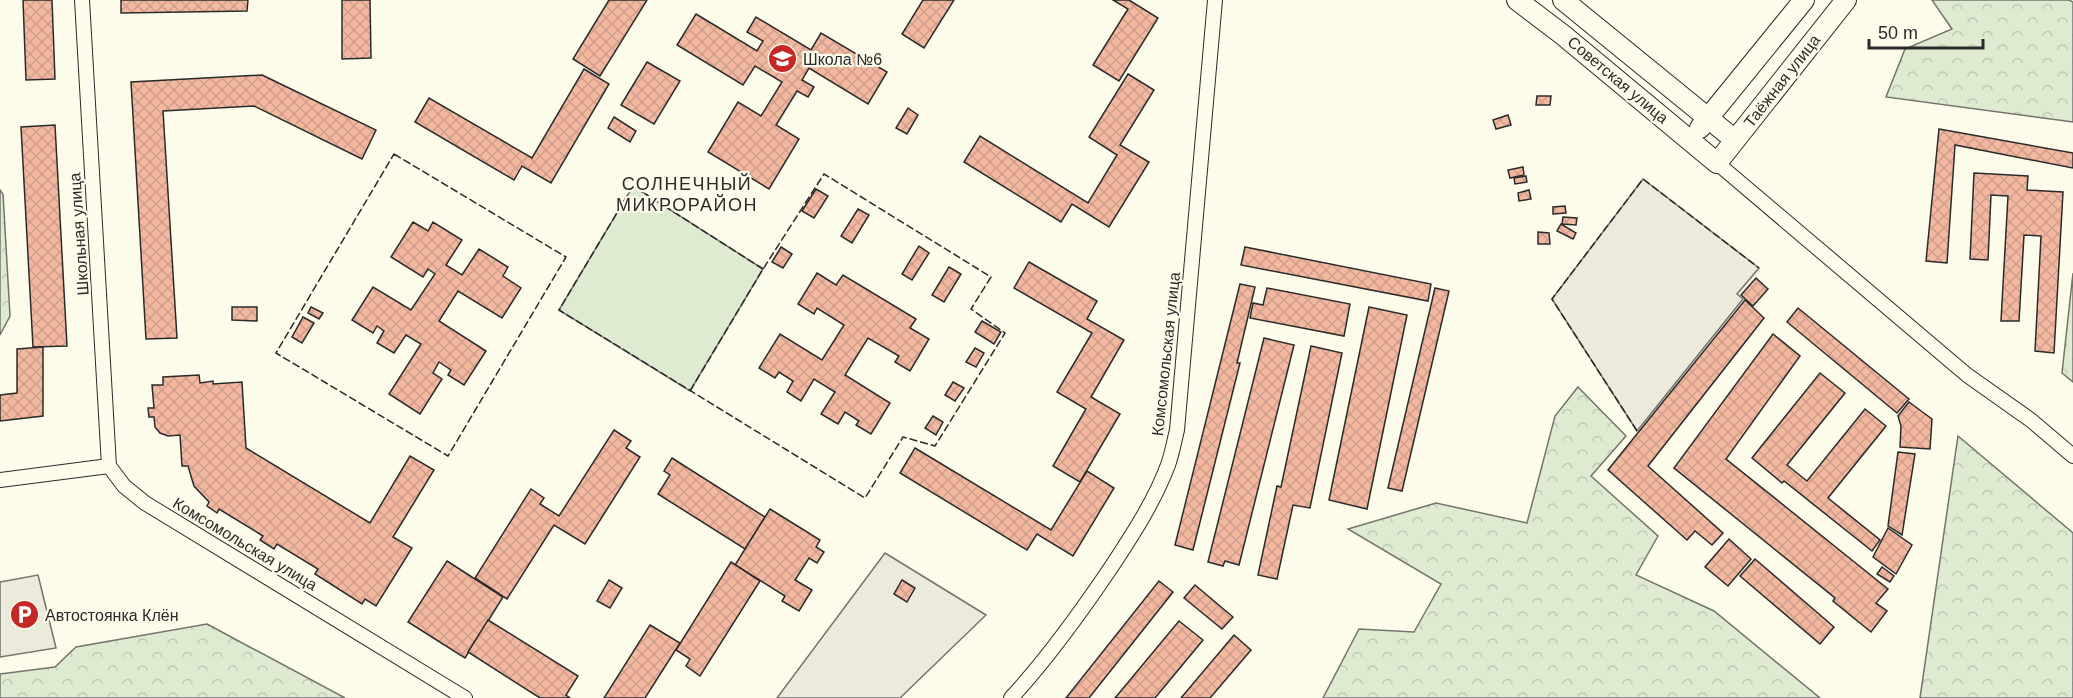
<svg xmlns="http://www.w3.org/2000/svg" width="2073" height="698" font-family="Helvetica,sans-serif">
  <style>
    .forest { fill: url(#forest-crowns); stroke: #74746e; stroke-width: 1.5 }
    .park { fill: #deebd1; stroke: #74746e; stroke-width: 1.5 }
    .parking { fill: #eceadb; stroke: #74746e; stroke-width: 1.5 }
    .building { fill: url(#building-cross-hatch); stroke: #2b2b2b; stroke-width: 1.5 }
    .lines { fill: none; stroke-linecap: round; stroke-linejoin: round }
    .street-casing { stroke: #2b2b2b; stroke-width: 16 }
    .secondary-casing { stroke: #2b2b2b; stroke-width: 22 }
    .street { stroke: #fdfbea; stroke-width: 14 }
    .secondary { stroke: #fdfbea; stroke-width: 20 }
    .fence { stroke: #2b2b2b; stroke-width: 1.5; stroke-dasharray: 8 3; stroke-linecap: butt }
    .labels { text-anchor: middle; dominant-baseline: central; stroke-width: 4.5; stroke-linejoin: round; paint-order: stroke }
    .poi-label { font-size: 16px; fill: #2b2b2b; stroke: #fdfbea; text-anchor: start }
    .street-label { font-size: 16px; fill: #2b2b2b; stroke: #fdfbea }
    .neighbourhood-label { font-size: 18px; letter-spacing: 1.5px; fill: #2b2b2b; stroke: #fdfbea }
  </style>
  <defs>
    <pattern id="forest-crowns" width="20" height="18" patternUnits="userSpaceOnUse" patternTransform="scale(1.5)"><rect width="20" height="18" fill="#deebd1"/><path d="M2 6a3 3 0 1 1 6 0M12 15a3 3 0 1 1 6 0" fill="none" stroke="#bfcab4"/></pattern>
    <pattern id="building-cross-hatch" width="8" height="8" patternUnits="userSpaceOnUse" patternTransform="scale(1.5)"><rect width="8" height="8" fill="#f2b8a0"/><path d="M0 0l8 8M0 8l8-8" fill="none" stroke="#d09e8a"/></pattern>
  </defs>
  <rect width="100%" height="100%" fill="#fdfbea"/>
  <g class="forest">
    <path d="M1932,0H2069L2073,2V122L1886,97L1905,49L1952,29Z"/>
    <path d="M0,190L3,194L10,316L0,335Z"/>
    <path d="M2073,273V382L2062,373Z"/>
    <path d="M1578,387L1626,436L1591,476L1658,536L1636,575L1714,611L1820,698H1323L1359,629L1414,632L1441,584L1348,529L1436,503L1527,523L1555,416Z"/>
    <path d="M1958,436L2073,533V698H1920Z"/>
    <path d="M207,624L345,698H0V674L55,667L76,647Z"/>
  </g>
  <path class="park" d="M633,186L763,269L690,391L559,310Z"/>
  <g class="parking">
    <path d="M1643,179L1759,268L1737,294L1743,299L1637,431L1552,299Z"/>
    <path d="M885,553L986,615L900,698H777Z"/>
    <path d="M38,575L56,648L0,657V582Z"/>
  </g>
  <g class="building">
    <path d="M23,0H52L55,79L26,80Z"/>
    <path d="M121,0H248L247,11L121,13Z"/>
    <path d="M342,0H370L371,58L342,59Z"/>
    <path d="M609,0H647L600,76L573,59Z"/>
    <path d="M923,0H954L924,48L902,34Z"/>
    <path d="M1113,0H1129L1158,18L1119,81L1093,65L1128,9Z"/>
    <path d="M696,14L757,51L763,41L747,32L756,17L811,50L821,33L887,72L868,104L809,68L802,80L814,87L808,97L797,91L776,125L799,139L769,189L708,152L738,102L761,116L782,82L755,66L743,85L677,45Z"/>
    <path d="M647,62L680,81L654,124L621,105Z"/>
    <path d="M584,69L609,84L551,183L522,166L514,180L415,122L429,98L532,158Z"/>
    <path d="M1128,74L1154,90L1120,145L1149,162L1109,227L1072,204L1061,222L964,162L980,136L1088,203L1117,155L1089,137Z"/>
    <path d="M262,75L376,130L362,159L254,106L163,111L177,338L146,339L131,82Z"/>
    <path d="M1537,96H1551L1550,105H1536Z"/>
    <path d="M908,108L918,115L907,134L896,128Z"/>
    <path d="M1508,115L1511,125L1496,129L1493,120Z"/>
    <path d="M614,117L636,131L630,142L608,128Z"/>
    <path d="M55,125L67,346L33,347L21,127Z"/>
    <path d="M1939,129L2073,153V168L1955,145L1947,263L1926,261Z"/>
    <path d="M1523,167L1524,175L1510,178L1508,170Z"/>
    <path d="M1974,173L2028,176L2027,190L2063,192L2054,353L2035,351L2041,236L2024,235L2019,321H2001L2008,196L1991,195L1988,260L1970,259Z"/>
    <path d="M1526,176L1527,182L1515,184L1514,178Z"/>
    <path d="M816,189L828,196L814,218L802,211Z"/>
    <path d="M1529,190L1531,199L1519,201L1518,193Z"/>
    <path d="M1565,206L1566,213L1553,214V207Z"/>
    <path d="M858,209L869,215L852,243L841,236Z"/>
    <path d="M1563,217L1577,218L1576,225L1562,224Z"/>
    <path d="M413,222L428,231L433,222L462,240L446,265L462,275L479,249L508,267L503,276L521,288L502,318L458,291L439,321L486,351L464,385L448,375L451,370L439,362L433,373L442,379L420,414L389,394L421,344L406,335L394,353L377,343L384,331L377,326L373,333L352,320L373,287L411,310L435,274L428,269L423,277L391,257Z"/>
    <path d="M1561,224L1576,233L1573,239L1557,231Z"/>
    <path d="M1538,232L1549,233L1550,244H1538Z"/>
    <path d="M919,246L929,253L912,280L902,274Z"/>
    <path d="M781,247L792,254L783,268L772,262Z"/>
    <path d="M1245,247L1431,284L1428,301L1241,265Z"/>
    <path d="M1029,262L1097,301L1087,319L1124,340L1091,397L1120,414L1080,482L1053,466L1086,409L1057,392L1092,333L1014,288Z"/>
    <path d="M949,267L961,274L944,302L932,295Z"/>
    <path d="M817,273L836,285L843,275L916,319L910,328L929,339L910,371L895,362L899,356L868,338L845,375L890,403L871,434L856,425L859,421L845,412L838,424L821,414L835,392L814,379L801,401L787,392L793,381L779,372L775,378L759,368L780,334L822,360L844,325L817,308L814,314L798,304Z"/>
    <path d="M1756,278L1768,289L1753,306L1741,295Z"/>
    <path d="M1240,284L1255,287L1237,363H1240L1193,550L1175,545Z"/>
    <path d="M1267,288L1350,304L1344,336L1250,318L1253,303L1263,305Z"/>
    <path d="M1435,288L1449,291L1402,491L1388,488Z"/>
    <path d="M1745,300L1764,318L1648,466L1723,533L1712,545L1695,531L1687,540L1608,470Z"/>
    <path d="M232,307H257V321L232,320Z"/>
    <path d="M311,307L323,313L319,319L308,313Z"/>
    <path d="M1369,307L1407,315L1367,509L1329,500Z"/>
    <path d="M1798,308L1909,399L1897,413L1787,322Z"/>
    <path d="M303,317L314,323L302,343L292,337Z"/>
    <path d="M982,321L1001,332L994,344L975,332Z"/>
    <path d="M1773,334L1800,356L1726,459L1888,589L1876,603L1887,611L1871,632L1833,601L1835,598L1674,468Z"/>
    <path d="M1264,338L1294,345L1239,565L1225,561L1223,566L1208,562Z"/>
    <path d="M1311,346L1342,353L1310,508L1293,505L1277,579L1258,575L1277,486L1281,487Z"/>
    <path d="M43,347V416L0,421V395L17,393V349Z"/>
    <path d="M975,348L984,353L976,367L966,362Z"/>
    <path d="M1820,373L1845,393L1787,465L1807,481L1865,409L1886,426L1828,498L1880,540L1872,551L1784,481L1782,483L1752,458Z"/>
    <path d="M199,375L200,383L213,381V384L242,382L246,448L370,523L410,456L434,470L393,537L412,548L376,606L365,599L362,604L315,574L318,569L277,544L274,549L260,540L263,536L219,509L217,513L207,506L209,502L194,486L188,466H182L180,435L168,436L160,433L155,427L154,417H149L148,408H154L152,385H163V377Z"/>
    <path d="M953,382L964,388L955,401L945,395Z"/>
    <path d="M1909,402L1932,419L1930,449L1900,447L1901,426L1898,416Z"/>
    <path d="M933,416L943,422L936,435L925,428Z"/>
    <path d="M614,430L631,441L626,448L640,457L585,544L554,525L507,599L475,578L531,489L544,498L540,504L559,516Z"/>
    <path d="M915,448L1051,530L1087,471L1114,488L1073,556L1037,534L1027,550L900,473Z"/>
    <path d="M1898,452L1915,454L1902,535L1888,526Z"/>
    <path d="M672,458L765,517L745,549L658,494L670,475L664,471Z"/>
    <path d="M770,509L820,540L816,547L824,552L817,563L809,558L795,580L812,590L799,611L782,601L785,596L735,565Z"/>
    <path d="M1888,528L1912,545L1896,574L1873,557Z"/>
    <path d="M1729,539L1751,559L1728,586L1705,567Z"/>
    <path d="M1755,559L1834,627L1820,644L1740,576Z"/>
    <path d="M447,561L503,597L465,658L408,622Z"/>
    <path d="M731,562L760,581L700,676L686,666L690,659L676,650Z"/>
    <path d="M1882,567L1894,576L1890,582L1877,574Z"/>
    <path d="M609,580L622,588L610,608L597,601Z"/>
    <path d="M902,580L915,588L907,602L894,594Z"/>
    <path d="M1159,581L1173,592L1089,698H1066Z"/>
    <path d="M1195,585L1233,617L1222,629L1184,598Z"/>
    <path d="M488,620L578,676L566,695L570,698H540L468,652Z"/>
    <path d="M1179,621L1203,640L1155,698H1115Z"/>
    <path d="M650,625L680,643L645,698H604Z"/>
    <path d="M1234,635L1251,650L1210,698H1181Z"/>
  </g>
  <g class="lines">
    <defs>
      <g id="street">
        <path d="M82,0L109,466"/>
        <path d="M1717,163L1967,375L2032,421L2073,456"/>
        <path d="M109,466L124,486L145,503L465,698"/>
        <path d="M0,480L109,466"/>
        <path d="M1011,698C1049,657 1081,612 1112,566C1133,534 1154,502 1168,465C1172,454 1174,442 1177,430L1215,0"/>
      </g>
      <g id="secondary">
        <path d="M1517,0L1563,35L1717,163L1846,0"/>
        <path d="M1563,0L1735,140"/>
        <path d="M1700,128L1804,0"/>
      </g>
    </defs>
    <use href="#street" class="street-casing"/>
    <use href="#secondary" class="secondary-casing"/>
    <use href="#street" class="street"/>
    <use href="#secondary" class="secondary"/>
    <g class="fence">
      <path d="M394,154L566,257L448,456L276,353Z"/>
      <path d="M690,391L763,269L824,174L991,277L971,309L1005,333L935,446L903,437L865,498L559,310L633,186L763,269"/>
      <path d="M1637,431L1552,299L1643,179L1759,268"/>
    </g>
  </g>
  <defs>
    <symbol id="school-disc" viewBox="-11 -11 22 22"><circle r="9.5" fill="#c62828" stroke="#fdfbea"/><path d="M0-5L7-2L0 1L-7-2ZM-4 1L0 2.5L4 1V4Q0 6-4 4Z" fill="#fff"/></symbol>
    <symbol id="parking-disc" viewBox="-11 -11 22 22"><circle r="9.5" fill="#c62828" stroke="#fdfbea"/><path d="M-3.5-5.5H1a3.5 3.5 0 0 1 0 7H-1V5.5H-3.5ZM-1-3.4V-.6H.8a1.4 1.4 0 0 0 0-2.8Z" fill="#fff"/></symbol>
  </defs>
  <g fill-rule="evenodd">
    <use href="#school-disc" x="766" y="42" width="33" height="33"/>
    <use href="#parking-disc" x="8" y="598" width="33" height="33"/>
  </g>
  <g class="labels">
    <g class="poi-label">
      <text x="803" y="59">Школа №6</text>
      <text x="45" y="615">Автостоянка Клён</text>
    </g>
    <g class="street-label">
      <text transform="translate(1618 80) rotate(40)">Советская улица</text>
      <text transform="translate(1782 81) rotate(-52)">Таёжная улица</text>
      <text transform="translate(79 234) rotate(-94)">Школьная улица</text>
      <text transform="translate(1166 354) rotate(-84)">Комсомольская улица</text>
      <text transform="translate(245 544) rotate(31)">Комсомольская улица</text>
    </g>
    <g class="neighbourhood-label">
      <text x="687" y="184">СОЛНЕЧНЫЙ<tspan x="687" dy="21">МИКРОРАЙОН</tspan></text>
    </g>
  </g>
  <path d="M1869 39v9h114v-9" fill="none" stroke="#2b2b2b" stroke-width="3"/>
  <text x="1878" y="39" font-size="18" fill="#2b2b2b" stroke="#fdfbea" stroke-width="4.5" paint-order="stroke">50 m</text>
</svg>
